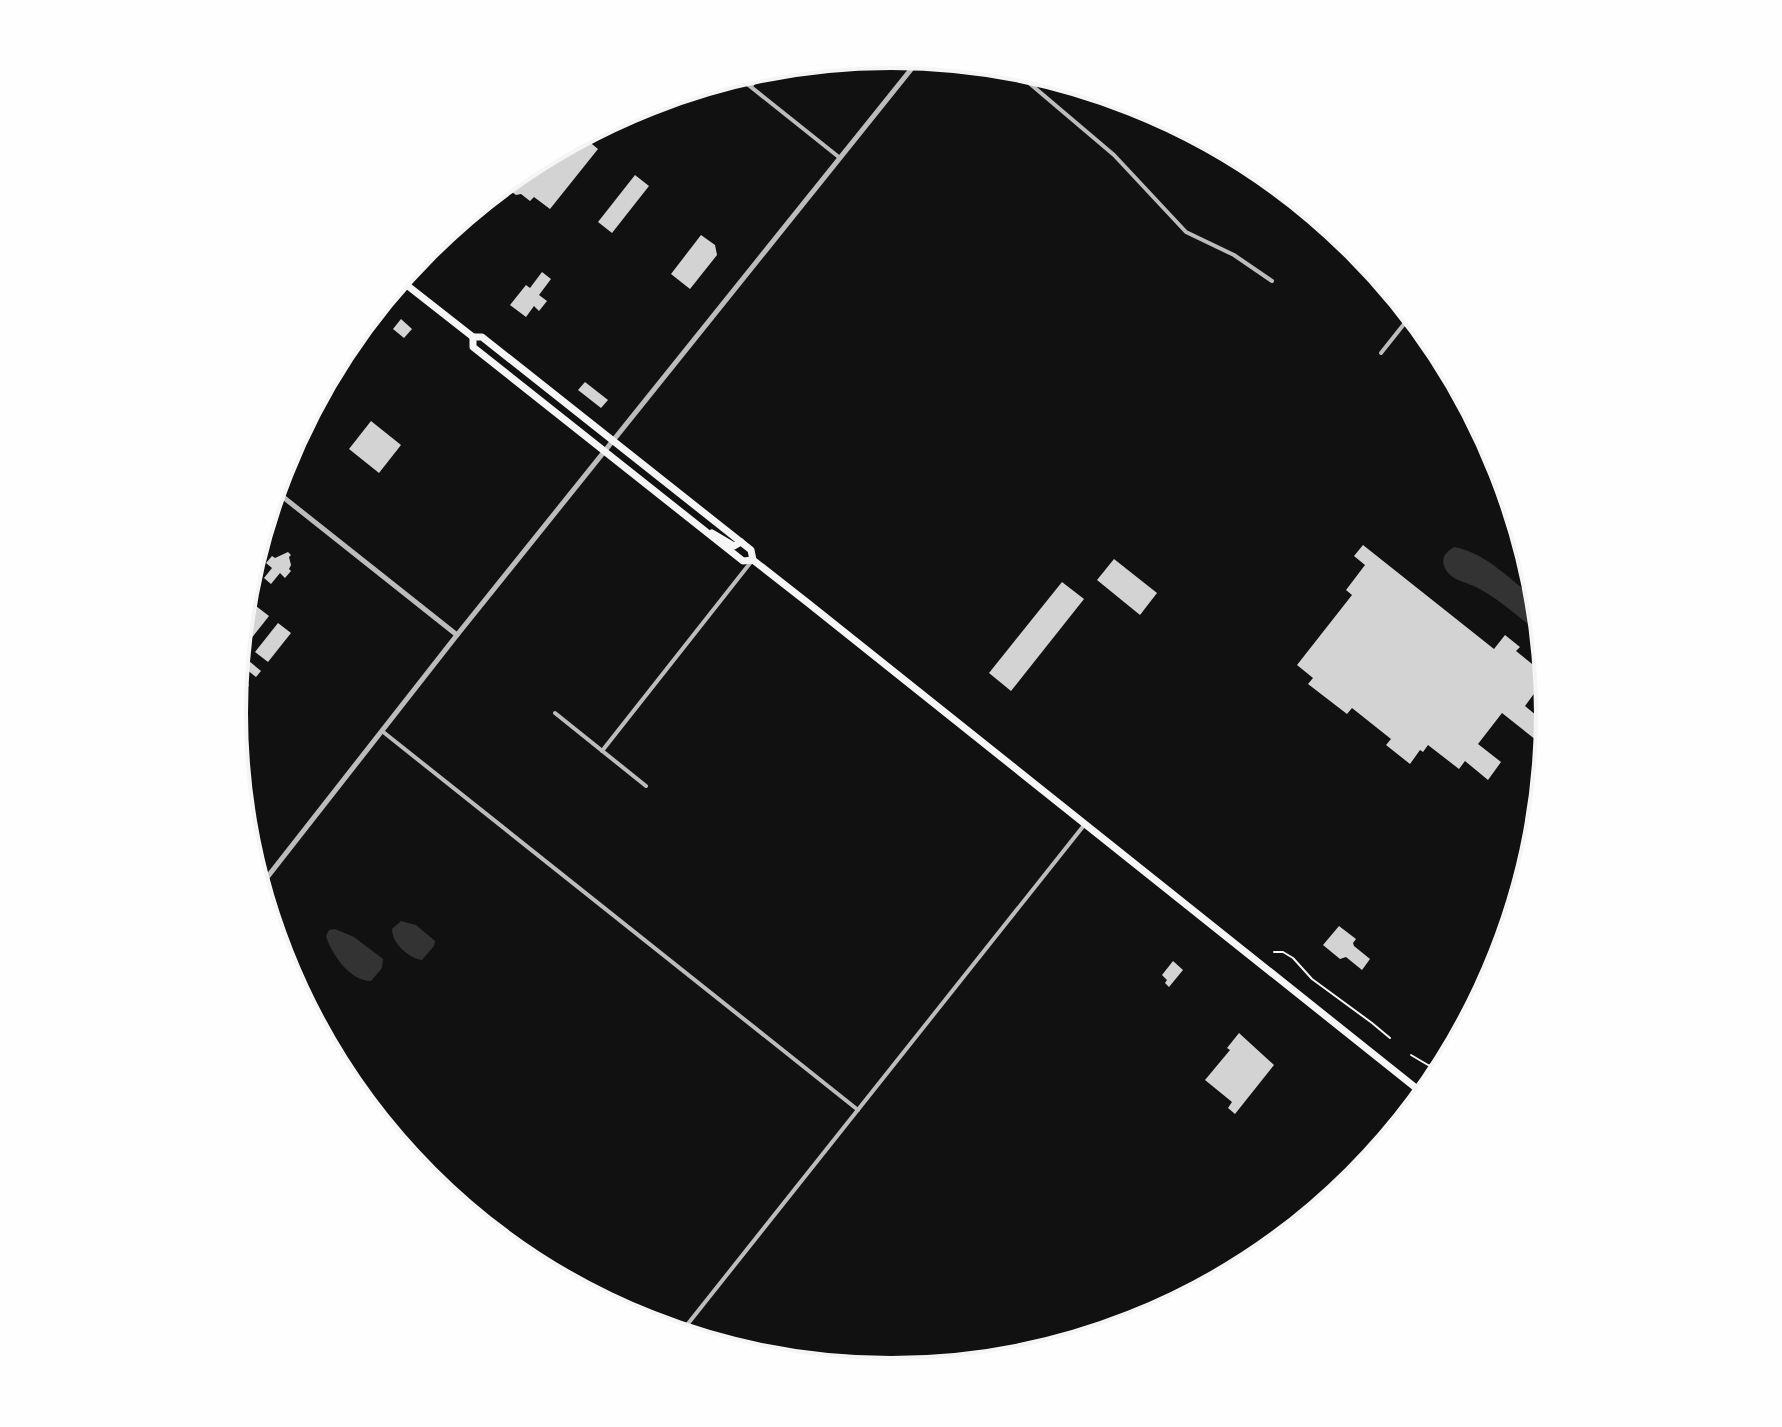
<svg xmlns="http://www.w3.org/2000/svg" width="1782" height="1427" font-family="'Asap Condensed',sans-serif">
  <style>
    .water { fill: #333 }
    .building { fill: #d3d3d3 }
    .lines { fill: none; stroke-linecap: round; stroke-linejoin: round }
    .path { stroke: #f5f5f5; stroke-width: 2 }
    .minor { stroke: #bcbcbc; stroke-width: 4 }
    .tertiary { stroke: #bcbcbc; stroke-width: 5 }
    .trunk { stroke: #f5f5f5; stroke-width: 7 }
    .rim { fill: none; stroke: #f5f5f5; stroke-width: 4 }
  </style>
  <rect width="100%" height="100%" fill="#111"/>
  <g class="water">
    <path d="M1454,547C1487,553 1513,582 1540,603L1543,636C1522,620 1501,600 1476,587C1466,582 1450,580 1445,568C1440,558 1446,552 1454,547Z"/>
    <path d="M401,921L416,925L435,941L434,946L422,960C408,958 392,943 392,929Z"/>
    <path d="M335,929L354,937L383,959L382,968L371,981C350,981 332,955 326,936L329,930Z"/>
  </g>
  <g class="building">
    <path d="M581,135L598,149L550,209L534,197L530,201L521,194L516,195L509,190L510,185L505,181L525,165Z"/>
    <path d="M635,175L649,186L612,233L598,222Z"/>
    <path d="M701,235L715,245L717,255L690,289L671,274Z"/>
    <path d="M542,272L551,279L539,295L547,301L539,311L534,306L526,317L510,305L526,285L530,288Z"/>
    <path d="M401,319L412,329L404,338L393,329Z"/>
    <path d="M331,369L333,372L329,377L337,384L321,404L315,399Z"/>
    <path d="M585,382L608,400L601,408L578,390Z"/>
    <path d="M371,421L401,445L379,473L349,449Z"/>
    <path d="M1363,545L1494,649L1505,635L1520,647L1516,651L1547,676L1525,706L1548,725L1536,740L1502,713L1478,744L1501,762L1488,780L1465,761L1459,769L1428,745L1423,752L1420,750L1410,764L1386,745L1391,739L1352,708L1347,714L1308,684L1313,678L1297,665L1352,595L1346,590L1365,565L1354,556Z"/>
    <path d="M288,552L291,555L289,557L291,565L289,569L291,571L285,578L280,573L271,584L264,578L272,568L266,563L272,556L275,558Z"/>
    <path d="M1114,559L1157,593L1140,615L1097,580Z"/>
    <path d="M1062,582L1084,599L1011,691L989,673Z"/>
    <path d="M256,606L269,616L246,645L239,639L240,627Z"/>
    <path d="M278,623L291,633L268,662L255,652Z"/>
    <path d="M238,652L261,671L256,677L237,662Z"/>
    <path d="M235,674L249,685L244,692L234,684Z"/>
    <path d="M1339,926L1356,939L1353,943L1354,946L1370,959L1362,970L1346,957L1340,959L1323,945Z"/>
    <path d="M1173,961L1183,970L1169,987L1165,983L1167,980L1162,975Z"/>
    <path d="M1239,1033L1274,1065L1235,1114L1228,1108L1232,1102L1205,1080L1230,1050L1227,1048Z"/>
  </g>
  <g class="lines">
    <g class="path">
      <path d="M1274,952H1283L1293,958L1312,979L1372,1023L1390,1038"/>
      <path d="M1411,1055L1428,1065L1447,1066"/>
    </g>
    <g class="minor">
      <path d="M1009,66L1114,155L1186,232L1234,255L1272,281"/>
      <path d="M736,75L840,158"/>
      <path d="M751,86L767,66"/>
      <path d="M1381,353L1412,314"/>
      <path d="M555,713L646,786"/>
      <path d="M382,731L858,1110"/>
      <path d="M602,751L751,562"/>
      <path d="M679,1335L1085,824"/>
    </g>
    <g class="tertiary">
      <path d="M273,489L457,635"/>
      <path d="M258,889L457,635L921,57"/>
    </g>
    <g class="trunk">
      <path d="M399,279L473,337H482L751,550L753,560"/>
      <path d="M473,337V347L743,561L753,560L808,603L1426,1096"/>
      <path d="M712,533L734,546L741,542"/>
    </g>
  </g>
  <path d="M0 0H1782V1427H0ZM246 713a645 645 0 1 1 1290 0a645 645 0 1 1-1290 0Z" fill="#fefefe" fill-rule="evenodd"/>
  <path class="rim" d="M246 713a645 645 0 1 1 1290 0a645 645 0 1 1-1290 0Z"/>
</svg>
